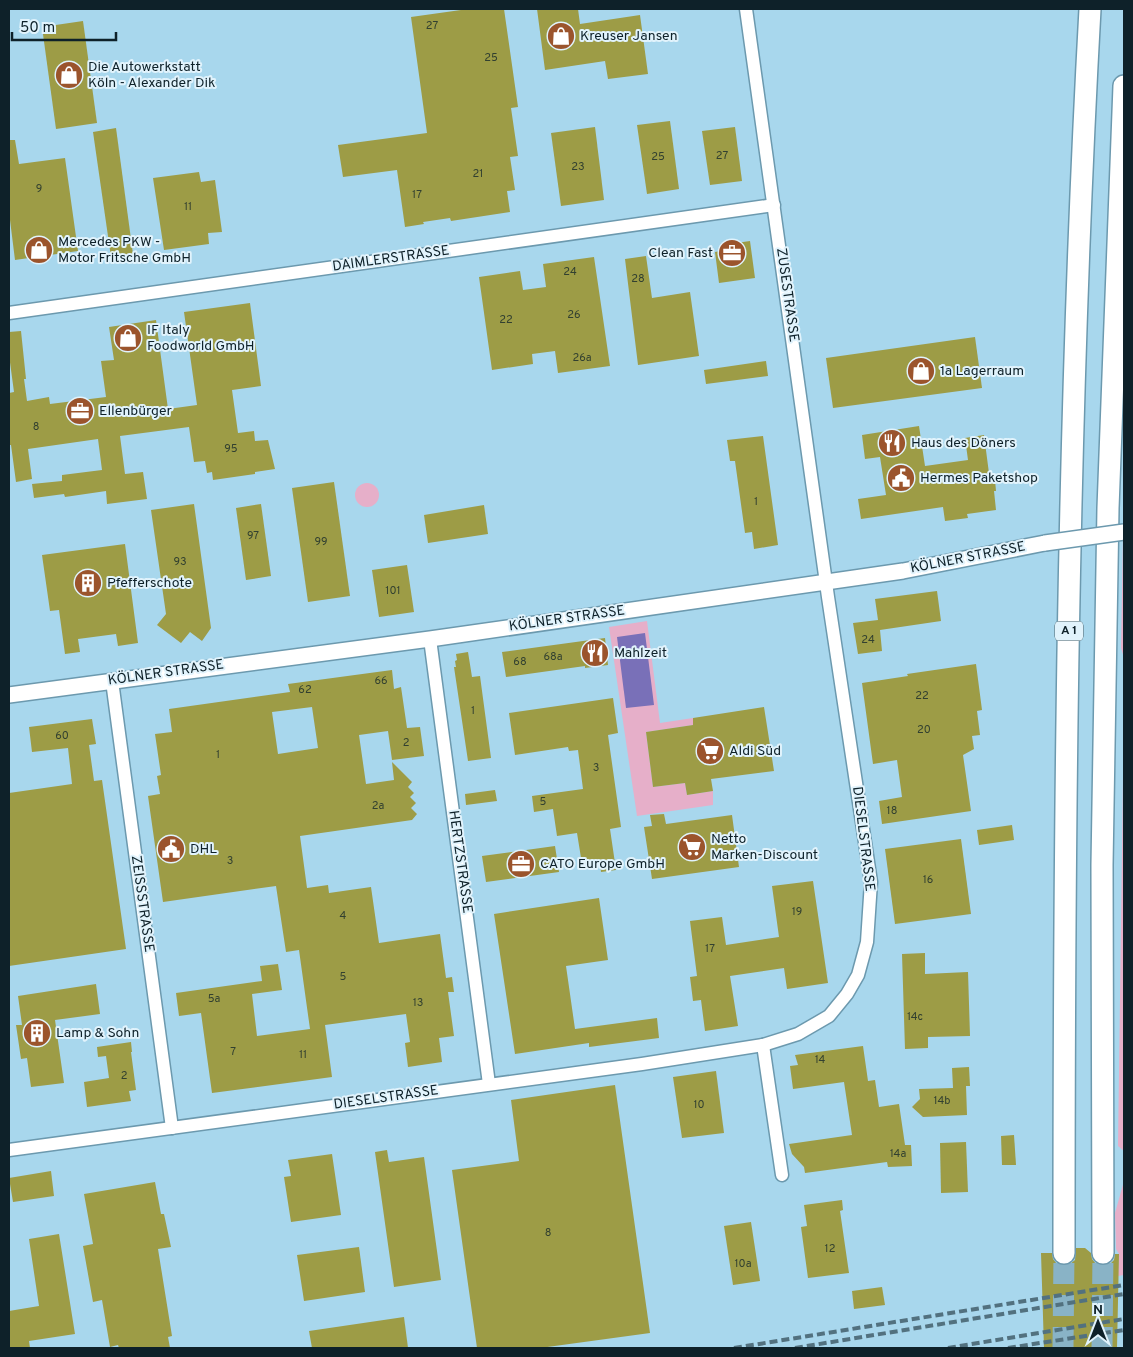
<svg xmlns="http://www.w3.org/2000/svg" width="1133" height="1357" font-family="Overpass,sans-serif">
  <style>
    .green { fill: #e6afc9 }
    .water { fill: #7970b8 }
    .building { fill: #9d9c46; fill-rule: evenodd }
    .lines { fill: none; stroke-linecap: round; stroke-linejoin: round }
    .motorway-tunnel { stroke: #89b3c6; stroke-width: 21; stroke-dasharray: 21 11; stroke-linecap: butt }
    .minor-casing { stroke: #6c99ae; stroke-width: 15 }
    .tertiary-casing { stroke: #6c99ae; stroke-width: 18 }
    .motorway-casing { stroke: #6c99ae; stroke-width: 24 }
    .minor { stroke: #fff; stroke-width: 12 }
    .tertiary { stroke: #fff; stroke-width: 15 }
    .motorway { stroke: #fff; stroke-width: 21 }
    .rail { stroke: #52717f; stroke-width: 4; stroke-dasharray: 8 4; stroke-linecap: butt }
    .tertiary-bridge-casing { stroke: #6c99ae; stroke-width: 18; stroke-linecap: butt }
    .tertiary-bridge { stroke: #fff; stroke-width: 15 }
    .labels { text-anchor: middle; dominant-baseline: central; stroke-width: 4; stroke-linejoin: round; paint-order: stroke }
    .number-label { font-size: 11px; fill: #324030 }
    .shield { fill: #e1f3fc; stroke: #4d6068; stroke-width: 1 }
    .shield-label { font-size: 12px; font-weight: bold; fill: #0e2129 }
    .poi-label { font-size: 14px; fill: #0e2129; stroke: #e1f3fc; text-anchor: start }
    .street-label { font-size: 14px; fill: #0e2129; stroke: #e1f3fc }
  </style>
  <rect width="100%" height="100%" fill="#a8d7ed"/>
  <g class="green">
    <path d="M1124,481V658L1121,648Z"/>
    <circle cx="367" cy="495" r="12"/>
    <path d="M647,621L660,723L693,718V725L646,732L653,787L685,783L687,795L713,791V805L637,816L609,627Z"/>
    <path d="M1124,704V1151L1118,1146Z"/>
    <path d="M1124,1181V1275L1118,1276L1119,1254L1116,1249L1115,1213Z"/>
  </g>
  <path class="water" d="M645,633L654,705L626,708L617,637Z"/>
  <g class="building">
    <path d="M468,9H504L518,107L511,108L518,156L510,157L515,190L507,191L510,212L451,221L450,218L423,222L424,224L405,227L397,170L343,177L338,145L427,133L411,17Z"/>
    <path d="M537,9H578L580,24L640,15L648,74L608,79L605,61L545,70Z"/>
    <path d="M83,21L97,123L56,129L42,27Z"/>
    <path d="M670,121L679,189L647,194L637,125Z"/>
    <path d="M595,127L604,200L561,206L551,133Z"/>
    <path d="M735,127L742,181L710,185L702,131Z"/>
    <path d="M116,128L133,254L111,257L93,132Z"/>
    <path d="M9,140H15L19,164L65,158L78,251L15,260L9,212Z"/>
    <path d="M199,172L201,182L215,180L222,232L208,233L209,244L164,250L153,178Z"/>
    <path d="M750,241L755,278L719,283L715,252L736,248V243Z"/>
    <path d="M646,256L652,298L690,292L699,356L638,365L625,259Z"/>
    <path d="M594,257L610,366L558,373L555,351L532,354L533,364L492,370L479,277L520,271L523,290L546,287L543,264Z"/>
    <path d="M250,303L261,386L232,390L238,433L254,431L255,441L268,440L275,469L255,472V474L213,480L212,472L207,473L205,461L194,462L189,427L120,436L125,474L143,472L147,499L107,504L106,491L65,497L64,494L34,498L32,484L62,481V475L102,470L98,439L28,449L32,479L16,482L11,445H9V393L14,392L9,355V332L21,331L26,379H24L27,401L49,397L50,404L106,397L101,361L114,360L109,327L156,320L168,409L197,405L184,312Z"/>
    <path d="M975,337L982,388L833,408L826,358Z"/>
    <path d="M766,361L768,376L706,384L704,370Z"/>
    <path d="M919,426L925,466L968,460L965,438L984,435L990,481L995,480L996,491H994L996,510L967,514L968,518L945,521L943,507L861,519L858,499L886,495L880,457L865,459L862,435Z"/>
    <path d="M763,436L778,545L754,549L752,532L745,533L735,461H730L727,440Z"/>
    <path d="M334,482L350,596L308,602L292,488Z"/>
    <path d="M194,504L211,628L202,641L190,632L181,643L157,625L166,614L151,510Z"/>
    <path d="M261,504L271,576L246,580L236,508Z"/>
    <path d="M484,505L488,534L428,543L424,515Z"/>
    <path d="M125,544L138,643L118,646L116,634L78,639L80,652L65,654L59,610L50,611L42,555Z"/>
    <path d="M407,565L414,612L379,617L372,570Z"/>
    <path d="M937,591L941,621L880,630L882,651L858,654L853,623L878,620L875,599Z"/>
    <path d="M605,638L608,665L585,668V666L506,677L502,652Z"/>
    <path d="M468,652L472,677L480,676L491,758L468,761L454,667H456L455,661L457,660L456,654Z"/>
    <path d="M976,664L982,710L977,711L980,735L972,736L974,749L963,755L971,811L882,824L879,801L902,797L897,760L873,764L862,683L908,676L907,674Z"/>
    <path d="M392,670L394,689L401,687L407,728L420,727L424,756L392,760L388,731L359,735L366,784L394,780L392,762L412,782L408,787L414,793L410,797L416,803L411,808L417,814L412,820L300,836L307,888L328,885L329,893L371,887L379,943L440,934L446,978L452,977L454,992H448L454,1036L439,1038L442,1062L408,1067L405,1043L410,1042L406,1014L325,1025L332,1077L212,1093L201,1013L179,1016L176,993L262,981L260,966L278,964L282,990L252,994L257,1036L310,1029L299,950L286,952L276,886L163,902L148,796L160,794L157,776L161,775L155,734L172,732L169,709L290,692L288,684ZM312,707L318,748L278,754L272,712Z"/>
    <path d="M613,698L618,733L608,735L621,827L610,829L616,870L601,872L600,862L582,864L577,833L557,836L553,809L534,812L532,796L583,789L578,750L569,751L568,747L515,755L509,713Z"/>
    <path d="M764,707L774,771L711,779L713,791L687,795L685,783L653,787L646,732L693,725V718Z"/>
    <path d="M92,719L96,744L89,745L94,781L102,780L126,949L9,966V793L72,784L68,748L32,752L29,727Z"/>
    <path d="M495,790L497,801L466,805L465,794Z"/>
    <path d="M664,814L666,824L732,815L739,867L652,879L644,827L652,826L650,815Z"/>
    <path d="M1012,825L1014,840L979,845L977,830Z"/>
    <path d="M961,839L971,914L895,924L885,849Z"/>
    <path d="M555,846L559,872L486,882L482,856Z"/>
    <path d="M813,881L828,983L787,989L784,968L730,976L738,1026L705,1031L701,1000L693,1001L690,977L697,976L690,921L722,917L726,945L779,937L772,886Z"/>
    <path d="M599,898L608,960L566,966L575,1029L657,1018L659,1038L589,1047V1043L515,1054L494,914Z"/>
    <path d="M925,953V974L968,972L970,1036L928,1037V1048L905,1049L902,954Z"/>
    <path d="M96,984L100,1014L55,1020L64,1083L31,1087L27,1058L21,1059L16,1025H22L18,996Z"/>
    <path d="M131,1042L132,1052H131L136,1090L129,1091L131,1101L87,1107L84,1082L109,1078L106,1056L98,1057L97,1047Z"/>
    <path d="M863,1046L868,1081L875,1080L879,1107L899,1104L905,1145H911L912,1166L888,1167L887,1162L805,1173L804,1167L792,1154L789,1144L852,1135L844,1082L793,1089L790,1066L798,1065L795,1055Z"/>
    <path d="M969,1067L970,1086H966L967,1115L923,1117L912,1107L920,1099L919,1089L953,1088L952,1068Z"/>
    <path d="M716,1071L724,1133L682,1138L673,1077Z"/>
    <path d="M615,1085L650,1333L540,1348H477L452,1170L519,1161L511,1100Z"/>
    <path d="M1014,1135L1016,1165H1002L1001,1136Z"/>
    <path d="M966,1142L968,1192L941,1193L940,1143Z"/>
    <path d="M387,1150L389,1162L424,1157L441,1280L394,1287L375,1152Z"/>
    <path d="M332,1154L341,1215L291,1222L284,1177L291,1176L288,1160Z"/>
    <path d="M51,1171L54,1196L13,1202L9,1178Z"/>
    <path d="M155,1182L161,1214H164L171,1247L158,1249L172,1336L168,1337L170,1348H119L118,1345L110,1347L102,1300L93,1302L83,1246L93,1244L84,1194Z"/>
    <path d="M842,1200L843,1210L840,1211L849,1273L808,1278L801,1227L807,1226L804,1205Z"/>
    <path d="M751,1222L760,1281L733,1285L724,1226Z"/>
    <path d="M59,1234L75,1334L29,1341L30,1348H9V1311L39,1306L29,1239Z"/>
    <path d="M359,1247L365,1292L304,1301L297,1255Z"/>
    <path d="M1076,1248H1085L1091,1253L1092,1259L1096,1264L1103,1265L1110,1264L1114,1260L1115,1254H1119L1117,1348H1044L1041,1253H1052L1053,1259L1057,1264L1064,1265L1070,1264L1075,1260Z"/>
    <path d="M882,1287L885,1305L854,1309L852,1291Z"/>
    <path d="M404,1317L408,1348H312L309,1331Z"/>
  </g>
  <g class="lines">
    <g class="motorway-tunnel">
      <path d="M1063,1348L1064,1253"/>
      <path d="M1102,1348L1103,1253"/>
    </g>
    <defs>
      <g id="minor">
        <path d="M9,313L774,205"/>
        <path d="M430,639L489,1084"/>
        <path d="M112,681L172,1128"/>
        <path d="M763,1045L782,1175"/>
        <path d="M9,1150L642,1064L763,1045L798,1034L829,1016L847,994L858,975L867,942L871,882L828,597L746,9"/>
      </g>
      <path id="tertiary" d="M9,695L430,639L903,571L1045,543"/>
      <g id="motorway">
        <path d="M1064,1253C1064,838 1067,423 1090,9"/>
        <path d="M1103,1253L1102,865L1108,508L1124,86"/>
      </g>
    </defs>
    <use href="#minor" class="minor-casing"/>
    <use href="#tertiary" class="tertiary-casing"/>
    <use href="#motorway" class="motorway-casing"/>
    <use href="#minor" class="minor"/>
    <use href="#tertiary" class="tertiary"/>
    <use href="#motorway" class="motorway"/>
    <g class="rail">
      <path d="M734,1348L1124,1285"/>
      <path d="M795,1348L1124,1294"/>
      <path d="M948,1348L1124,1319"/>
      <path d="M1008,1348L1124,1330"/>
    </g>
    <defs>
      <path id="tertiary-bridge" d="M1045,543L1124,532"/>
    </defs>
    <use href="#tertiary-bridge" class="tertiary-bridge-casing"/>
    <use href="#tertiary-bridge" class="tertiary-bridge"/>
  </g>
  <defs>
    <symbol id="shop-disc" viewBox="-11 -11 22 22"><circle r="9.5" fill="#9b542c" stroke="#e1f3fc"/><path d="M-5-2.5h2.3a2.7 3.5 0 0 1 5.4 0H5L5.5 6h-11ZM-1.5-2.5h3a1.5 2.3 0 0 0-3 0Z" fill="#fff"/></symbol>
    <symbol id="office-disc" viewBox="-11 -11 22 22"><circle r="9.5" fill="#9b542c" stroke="#e1f3fc"/><path d="M-6-3h4V-5.5h4V-3h4V5H-6ZM-1-4.5V-3h2v-1.5ZM-6 0V1H6V0Z" fill="#fff"/></symbol>
    <symbol id="restaurant-disc" viewBox="-11 -11 22 22"><circle r="9.5" fill="#9b542c" stroke="#e1f3fc"/><path d="M-5-6h1v4h1v-4h1v4h1v-4h1v5L-1.5 .5V6h-2V.5L-5-1ZM5-6V6H3V1.5H1.5Q1.5-4 5-6Z" fill="#fff"/></symbol>
    <symbol id="civic-disc" viewBox="-11 -11 22 22"><circle r="9.5" fill="#9b542c" stroke="#e1f3fc"/><path d="M-.6-6.5H3V-4.5H.6V-3L4-1V1h2V6H-6V1h2V-1L-.6-3ZM-1.2 2.5V6h2.4V2.5Z" fill="#fff"/></symbol>
    <symbol id="building-disc" viewBox="-11 -11 22 22"><circle r="9.5" fill="#9b542c" stroke="#e1f3fc"/><path d="M-4-6H4V6H1V3H-1V6H-4ZM-2.5-4.3h1.7v1.8h-1.7ZM.8-4.3h1.7v1.8H.8ZM-2.5-1h1.7V.8h-1.7ZM.8-1h1.7V.8H.8Z" fill="#fff"/></symbol>
    <symbol id="supermarket-disc" viewBox="-11 -11 22 22"><circle r="9.5" fill="#9b542c" stroke="#e1f3fc"/><path d="M-6-5.5h2.5l.6 2H6L4.5 2H-2.5L-4.4-4H-6ZM-1.5 3.2a1.3 1.3 0 1 0 .1 0ZM3 3.2a1.3 1.3 0 1 0 .1 0Z" fill="#fff"/></symbol>
  </defs>
  <g fill-rule="evenodd">
    <use href="#shop-disc" x="545" y="20" width="32" height="32"/>
    <use href="#shop-disc" x="53" y="59" width="32" height="32"/>
    <use href="#shop-disc" x="23" y="234" width="32" height="32"/>
    <use href="#office-disc" x="716" y="237" width="32" height="32"/>
    <use href="#shop-disc" x="112" y="322" width="32" height="32"/>
    <use href="#shop-disc" x="905" y="355" width="32" height="32"/>
    <use href="#office-disc" x="64" y="395" width="32" height="32"/>
    <use href="#restaurant-disc" x="876" y="427" width="32" height="32"/>
    <use href="#civic-disc" x="885" y="462" width="32" height="32"/>
    <use href="#building-disc" x="72" y="567" width="32" height="32"/>
    <use href="#restaurant-disc" x="579" y="637" width="32" height="32"/>
    <use href="#supermarket-disc" x="694" y="735" width="32" height="32"/>
    <use href="#supermarket-disc" x="676" y="831" width="32" height="32"/>
    <use href="#civic-disc" x="155" y="833" width="32" height="32"/>
    <use href="#office-disc" x="505" y="848" width="32" height="32"/>
    <use href="#building-disc" x="21" y="1017" width="32" height="32"/>
  </g>
  <g class="labels">
    <g class="number-label">
      <text x="432" y="26">27</text>
      <text x="491" y="58">25</text>
      <text x="722" y="156">27</text>
      <text x="658" y="157">25</text>
      <text x="578" y="167">23</text>
      <text x="478" y="174">21</text>
      <text x="39" y="189">9</text>
      <text x="417" y="195">17</text>
      <text x="188" y="207">11</text>
      <text x="570" y="272">24</text>
      <text x="638" y="279">28</text>
      <text x="574" y="315">26</text>
      <text x="506" y="320">22</text>
      <text x="582" y="358">26a</text>
      <text x="36" y="427">8</text>
      <text x="231" y="449">95</text>
      <text x="756" y="502">1</text>
      <text x="253" y="536">97</text>
      <text x="321" y="542">99</text>
      <text x="180" y="562">93</text>
      <text x="393" y="591">101</text>
      <text x="868" y="640">24</text>
      <text x="553" y="657">68a</text>
      <text x="520" y="662">68</text>
      <text x="381" y="681">66</text>
      <text x="305" y="690">62</text>
      <text x="922" y="696">22</text>
      <text x="473" y="711">1</text>
      <text x="924" y="730">20</text>
      <text x="62" y="736">60</text>
      <text x="406" y="743">2</text>
      <text x="218" y="755">1</text>
      <text x="596" y="768">3</text>
      <text x="543" y="802">5</text>
      <text x="378" y="806">2a</text>
      <text x="892" y="811">18</text>
      <text x="230" y="861">3</text>
      <text x="928" y="880">16</text>
      <text x="797" y="912">19</text>
      <text x="343" y="916">4</text>
      <text x="710" y="949">17</text>
      <text x="343" y="977">5</text>
      <text x="214" y="999">5a</text>
      <text x="418" y="1003">13</text>
      <text x="915" y="1017">14c</text>
      <text x="233" y="1052">7</text>
      <text x="303" y="1055">11</text>
      <text x="820" y="1060">14</text>
      <text x="124" y="1076">2</text>
      <text x="942" y="1101">14b</text>
      <text x="699" y="1105">10</text>
      <text x="898" y="1154">14a</text>
      <text x="548" y="1233">8</text>
      <text x="830" y="1249">12</text>
      <text x="743" y="1264">10a</text>
    </g>
    <rect class="shield" x="1055" y="621.5" width="28" height="19" rx="4"/>
    <g class="shield-label">
      <text x="1069" y="631">A 1</text>
    </g>
    <g class="poi-label">
      <text x="580" y="36">Kreuser Jansen</text>
      <text x="88" y="67">Die Autowerkstatt<tspan x="88" dy="16">Köln - Alexander Dik</tspan></text>
      <text x="58" y="242">Mercedes PKW -<tspan x="58" dy="16">Motor Fritsche GmbH</tspan></text>
      <text x="713" y="253" text-anchor="end">Clean Fast</text>
      <text x="147" y="330">IF Italy<tspan x="147" dy="16">Foodworld GmbH</tspan></text>
      <text x="940" y="371">1a Lagerraum</text>
      <text x="99" y="411">Ellenbürger</text>
      <text x="911" y="443">Haus des Döners</text>
      <text x="920" y="478">Hermes Paketshop</text>
      <text x="107" y="583">Pfefferschote</text>
      <text x="614" y="653">Mahlzeit</text>
      <text x="729" y="751">Aldi Süd</text>
      <text x="711" y="839">Netto<tspan x="711" dy="16">Marken-Discount</tspan></text>
      <text x="190" y="849">DHL</text>
      <text x="540" y="864">CATO Europe GmbH</text>
      <text x="56" y="1033">Lamp &amp; Sohn</text>
    </g>
    <g class="street-label">
      <text transform="translate(391 259) rotate(-8)">DAIMLERSTRASSE</text>
      <text transform="translate(787 295) rotate(82)">ZUSESTRASSE</text>
      <text transform="translate(968 558) rotate(-11)">KÖLNER STRASSE</text>
      <text transform="translate(567 619) rotate(-8)">KÖLNER STRASSE</text>
      <text transform="translate(166 673) rotate(-8)">KÖLNER STRASSE</text>
      <text transform="translate(863 839) rotate(83)">DIESELSTRASSE</text>
      <text transform="translate(460 862) rotate(82)">HERTZSTRASSE</text>
      <text transform="translate(142 904) rotate(82)">ZEISSSTRASSE</text>
      <text transform="translate(386 1098) rotate(-8)">DIESELSTRASSE</text>
    </g>
  </g>
  <rect width="1133" height="1357" fill="none" stroke="#0e2129" stroke-width="20"/>
  <g transform="translate(1098 1322)" stroke="#e1f3fc" stroke-width="4" paint-order="stroke">
  <path d="M0-4L9 19L0 12L-9 19Z" fill="#0e2129"/>
  <text y="-8" font-size="14" font-weight="bold" text-anchor="middle" fill="#0e2129">N</text>
  </g>
  <path d="M12 32v8h104v-8" fill="none" stroke="#0e2129" stroke-width="2.5"/>
  <text x="20" y="32" font-size="15" fill="#0e2129" stroke="#e1f3fc" stroke-width="4" paint-order="stroke">50 m</text>
</svg>
